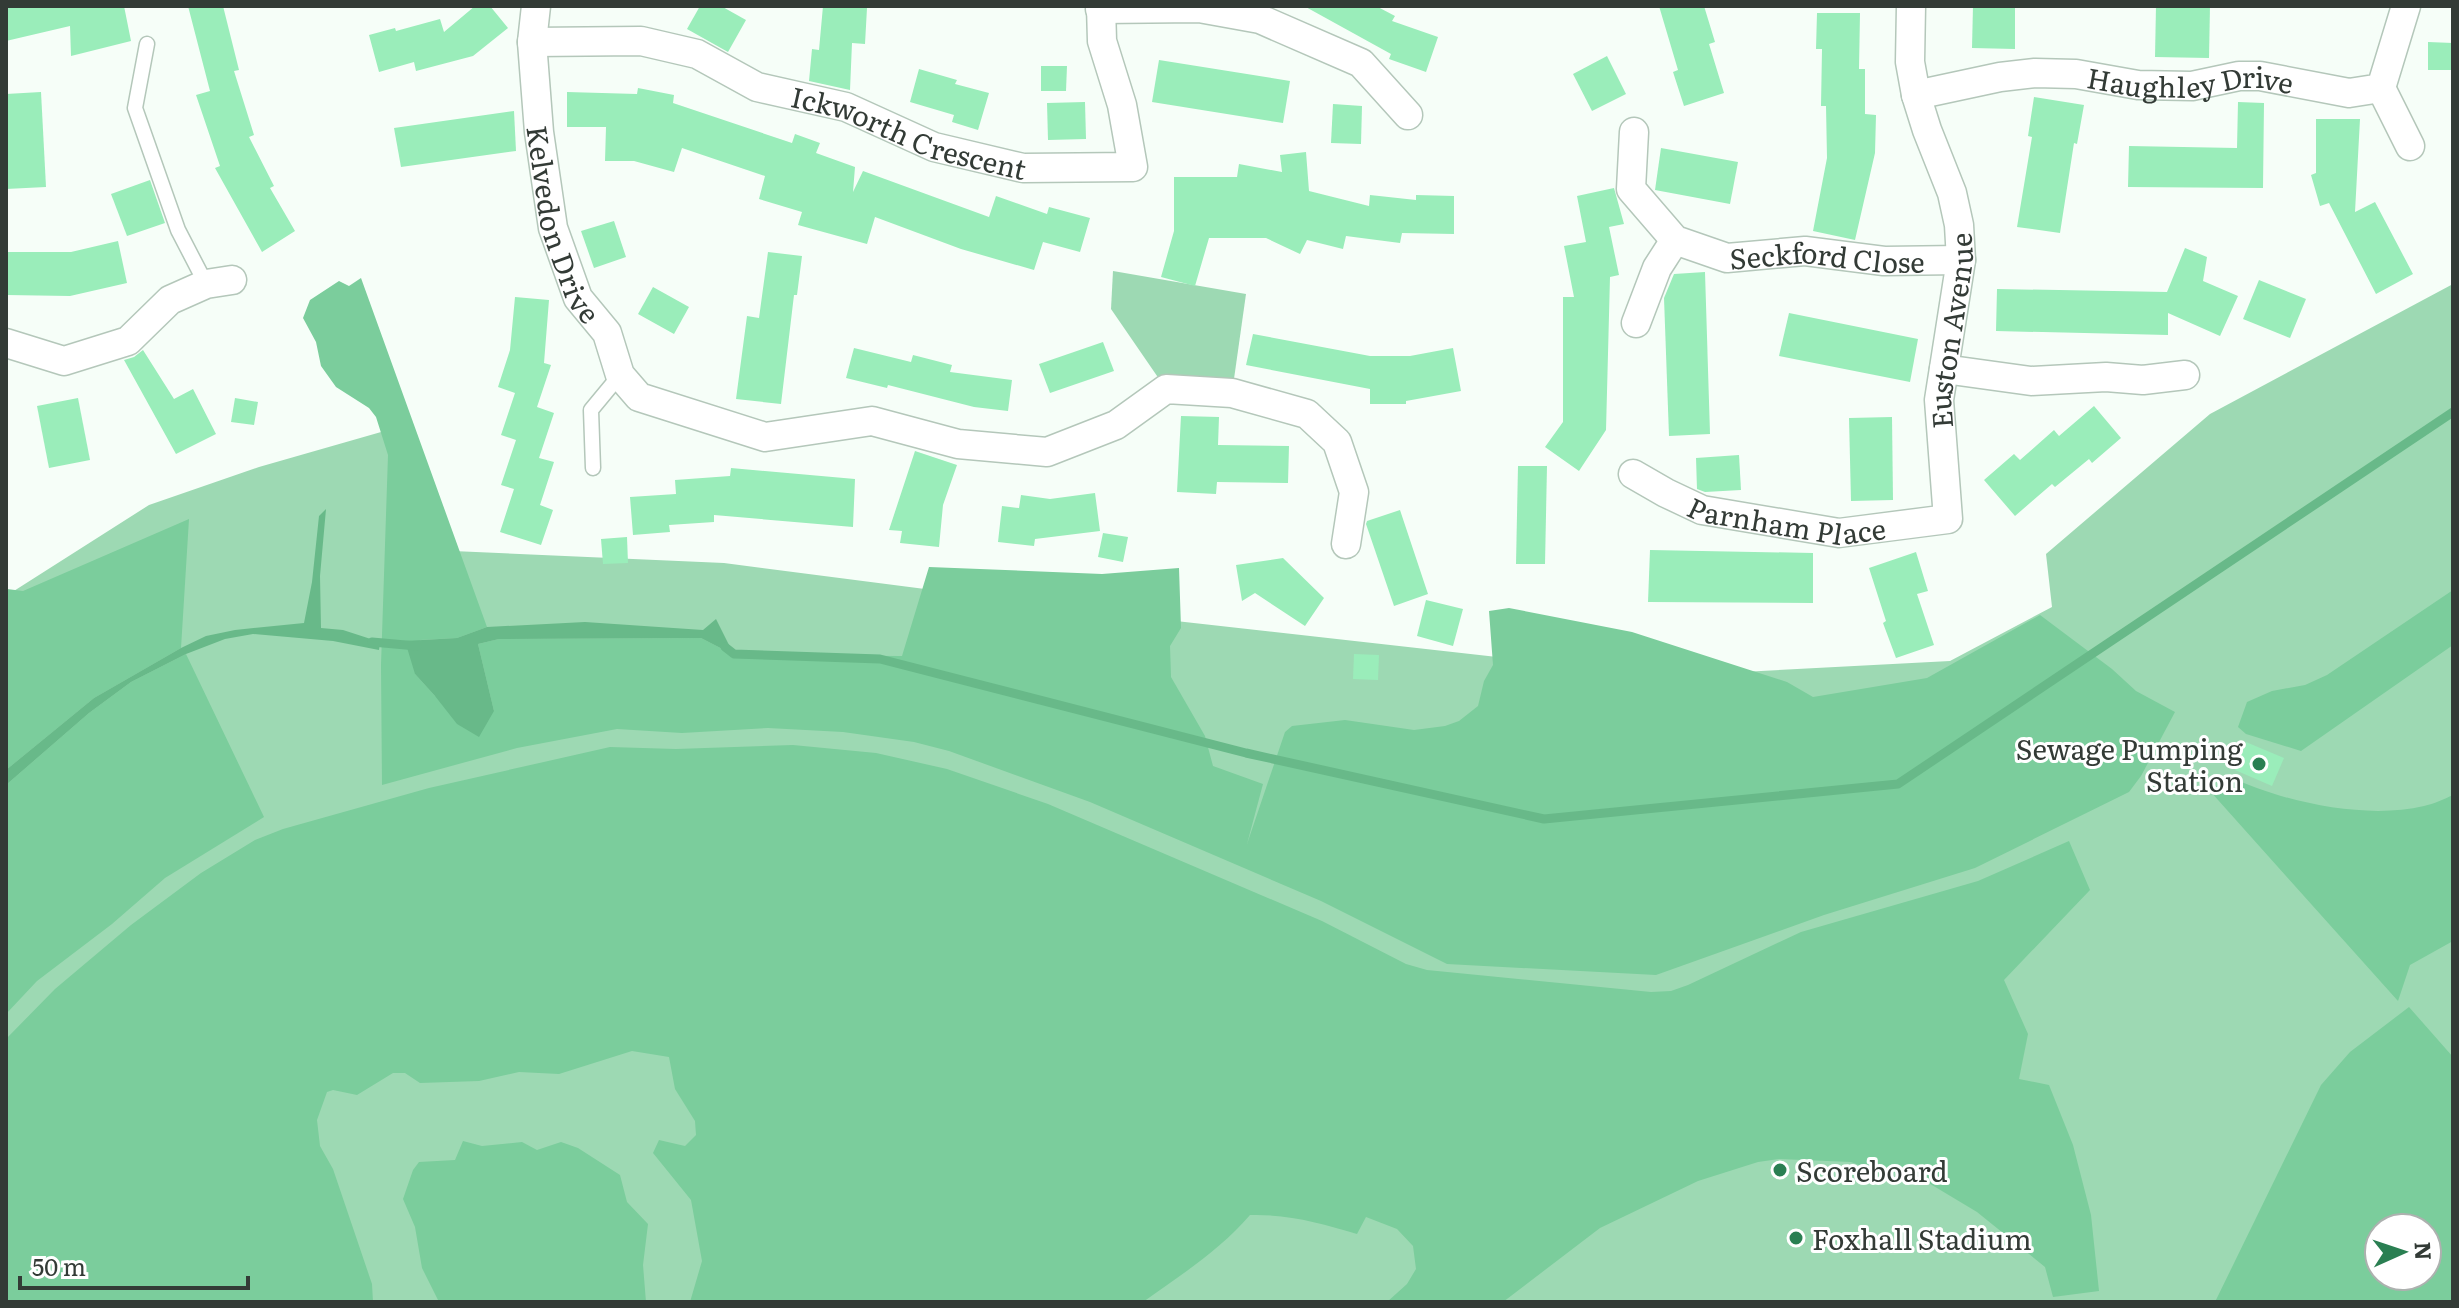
<svg xmlns="http://www.w3.org/2000/svg" width="2459" height="1308" font-family="Literata,serif">
  <style>
    .green { fill: #9dd9b3; fill-rule: evenodd }
    .forest { fill: #7bcd9c; fill-rule: evenodd }
    .water { fill: #68b989 }
    .lines { fill: none; stroke-linecap: round; stroke-linejoin: round }
    .stream { stroke: #68b989; stroke-width: 9 }
    .building { fill: #9aedba }
    .service-casing { stroke: #b4c7ba; stroke-width: 17 }
    .minor-casing { stroke: #b4c7ba; stroke-width: 31 }
    .service { stroke: #fff; stroke-width: 14 }
    .minor { stroke: #fff; stroke-width: 28 }
    .poi-dot { fill: #2a7f52; stroke: #fff; stroke-width: 3 }
    .labels { text-anchor: middle; dominant-baseline: central; stroke-width: 6; stroke-linejoin: round; paint-order: stroke }
    .street-label { font-size: 28px; fill: #333b36; stroke: #fff }
    .poi-label { font-size: 28px; fill: #333b36; stroke: #fff; text-anchor: start }
  </style>
  <rect width="100%" height="100%" fill="#f6fef8"/>
  <g class="green">
    <path d="M1113,271L1246,294L1232,393L1166,389L1111,309Z"/>
    <path d="M2453,284V1302H6V596L149,505L259,467L409,424L453,551L724,563L1158,619L1666,676L1950,661L2052,607L2046,554L2210,414ZM2379,1228H2427V1276H2379Z"/>
  </g>
  <g class="forest">
    <path d="M361,278L487,627L457,638L420,640L415,674L435,696L494,711L478,644L499,639L701,638L734,655L902,656L929,567L1102,574L1179,568L1181,628L1170,646L1171,677L1205,736L1213,766L1263,784L1247,844L1285,732L1292,726L1345,720L1414,730L1445,726L1459,721L1478,706L1484,681L1493,665L1489,611L1509,608L1632,632L1787,682L1813,697L1927,678L2040,615L2112,669L2136,691L2175,712L2141,776L2129,792L1975,868L1824,915L1656,975L1447,964L1321,901L1090,802L949,751L914,742L843,732L768,728L682,733L617,729L517,748L382,785L381,665L388,455L376,417L369,408L336,387L321,366L316,342L303,318L310,300L339,281L349,286Z"/>
    <path d="M189,519L181,648L94,698L6,770L7,589L23,591Z"/>
    <path d="M2453,590V645L2301,751L2246,734L2238,727L2247,702L2272,691L2305,685L2327,675Z"/>
    <path d="M186,654L264,817L165,878L112,924L37,981L6,1014V785L89,713L131,682Z"/>
    <path d="M793,745L876,753L947,769L1048,804L1322,921L1406,964L1427,970L1651,992L1671,991L1688,985L1801,932L1978,881L2069,841L2090,890L2004,980L2028,1034L2019,1079L2049,1085L2073,1145L2091,1215L2099,1291L2053,1297L2045,1267L1977,1212L1912,1173L1877,1172L1851,1162L1779,1159L1758,1162L1698,1181L1600,1228L1503,1302H1387L1407,1284L1416,1269L1413,1246L1397,1229L1366,1217L1357,1234C1321,1223 1288,1214 1250,1215C1220,1250 1181,1275 1143,1302H690L702,1261L691,1200L653,1153L659,1140L685,1146L696,1135L695,1121L675,1089L669,1057L632,1051L559,1074L519,1072L479,1081L420,1083L405,1073H393L357,1095L333,1090L327,1092L317,1120L320,1146L333,1169L372,1284L373,1302H6V1039L55,989L131,925L201,873L255,840L283,829L429,788L610,747L676,749Z"/>
    <path d="M2230,777C2284,802 2365,820 2424,806C2434,804 2444,799 2453,795V941L2410,965L2398,1001L2210,791Z"/>
    <path d="M2409,1007L2453,1057V1302H2215L2321,1085L2350,1052ZM2379,1228H2427V1276H2379Z"/>
    <path d="M463,1141L482,1146L522,1142L537,1150L561,1142L578,1148L620,1175L627,1202L648,1224L643,1265L646,1302H439L422,1268L415,1227L403,1199L413,1170L419,1162L455,1160Z"/>
  </g>
  <g class="water">
    <path d="M326,509L320,576L321,628L343,630L380,642L379,650L333,641L253,634L225,639L186,654L131,682L89,713L6,785V770L94,698L181,648L206,636L235,630L304,623L312,582L319,516Z"/>
    <path d="M716,619L734,655L701,638L499,639L478,644L494,711L479,737L457,724L435,696L415,674L405,641L457,638L487,627L585,622L703,630Z"/>
  </g>
  <g class="lines">
    <g class="stream">
      <path d="M372,642L417,646"/>
      <path d="M725,647L734,654L880,659L1246,753L1544,819L1898,784L2453,412"/>
    </g>
  </g>
  <g class="building">
    <path d="M6,6H124L131,41L71,56L70,26L6,41Z"/>
    <path d="M188,6H223L239,70L234,71L254,135L249,137L274,186L270,188L295,231L262,252L215,168L220,166L196,95L210,91Z"/>
    <path d="M475,6H490L508,28L473,56L416,71L414,62L379,72L369,35L395,28L396,31L440,19L444,32Z"/>
    <path d="M700,6H721L746,20L728,52L687,29Z"/>
    <path d="M823,6L867,8L865,44L852,43L850,90L809,81L812,49L819,50Z"/>
    <path d="M1304,6H1376L1395,16L1392,21L1438,37L1426,72L1389,59L1391,54Z"/>
    <path d="M1659,6H1704L1715,42L1709,44L1724,93L1684,106L1673,72L1678,70Z"/>
    <path d="M1973,6H2015V49L1972,48Z"/>
    <path d="M2156,6H2210L2209,58L2155,57Z"/>
    <path d="M1817,13H1860L1859,69H1865V114L1876,115L1875,153L1855,240L1813,231L1827,158L1826,106H1821L1822,49H1816Z"/>
    <path d="M2428,42L2453,43V70H2428Z"/>
    <path d="M1607,56L1626,94L1592,111L1573,74Z"/>
    <path d="M1159,60L1290,81L1283,123L1152,102Z"/>
    <path d="M1041,66H1067L1066,91H1041Z"/>
    <path d="M919,69L957,80L955,84L989,93L978,130L952,122L954,115L910,102Z"/>
    <path d="M638,88L674,95L673,103L792,143L795,134L820,143L816,153L855,167L853,192L863,171L989,217L996,196L1047,214L1049,207L1090,218L1080,252L1043,242L1034,270L961,249L875,217L867,244L798,225L802,212L759,199L765,176L682,148L674,172L634,161H605L606,127H567V92L637,94Z"/>
    <path d="M41,92L46,187L6,189V94Z"/>
    <path d="M2034,97L2084,105L2077,144L2074,143L2060,233L2017,227L2032,137L2028,136Z"/>
    <path d="M1085,102L1086,139L1048,140L1047,103Z"/>
    <path d="M2238,102L2264,103L2263,188L2128,187L2129,146L2237,148Z"/>
    <path d="M1333,104L1362,106L1361,144L1331,143Z"/>
    <path d="M514,111L516,151L401,167L394,128Z"/>
    <path d="M2316,119H2360L2355,212L2375,202L2413,274L2376,294L2329,203L2320,206L2311,175L2316,173Z"/>
    <path d="M1661,148L1738,162L1730,204L1655,190Z"/>
    <path d="M1306,152L1309,191L1369,206L1370,195L1416,200V195L1454,196V234L1402,233L1400,243L1346,236L1343,249L1307,240L1300,254L1266,238H1209L1195,286L1161,277L1174,231V177H1237L1239,164L1282,172L1280,155Z"/>
    <path d="M150,180L165,223L127,236L111,194Z"/>
    <path d="M1614,188L1624,224L1609,227L1619,275L1610,277L1606,430L1579,471L1545,447L1563,422V297H1574L1564,246L1586,242L1577,196Z"/>
    <path d="M614,221L626,257L594,268L581,231Z"/>
    <path d="M118,241L127,283L70,296L6,295V252H71Z"/>
    <path d="M2185,248L2207,257L2203,281L2238,296L2220,336L2168,313V335L1996,331L1997,289L2167,292Z"/>
    <path d="M768,252L802,256L797,295H794L781,404L736,399L747,316L759,318Z"/>
    <path d="M1705,272L1710,434L1669,436L1664,298L1674,274Z"/>
    <path d="M2259,280L2306,299L2290,338L2243,319Z"/>
    <path d="M653,287L689,307L674,334L638,314Z"/>
    <path d="M515,297L549,300L544,363L551,365L537,407L554,413L539,458L554,462L540,505L553,510L541,545L500,532L514,489L501,485L516,440L501,435L515,393L498,387L510,350Z"/>
    <path d="M1789,313L1918,339L1910,382L1779,356Z"/>
    <path d="M1253,334L1370,356H1410L1453,348L1461,391L1406,401V404H1370V389L1246,365Z"/>
    <path d="M1103,342L1114,371L1050,393L1039,364Z"/>
    <path d="M854,348L911,362L913,355L952,365L950,372L1012,380L1008,411L974,407L888,385L887,388L846,378Z"/>
    <path d="M143,350L174,399L193,389L216,434L176,454L124,360L134,357Z"/>
    <path d="M78,398L90,460L49,468L37,406Z"/>
    <path d="M235,398L258,402L254,425L231,422Z"/>
    <path d="M2094,406L2121,438L2092,463L2089,459L2055,487L2052,484L2015,516L1984,480L2014,454L2020,460L2054,430L2059,436Z"/>
    <path d="M1181,416L1219,417L1218,445L1289,446L1288,483L1217,482L1216,494L1177,492Z"/>
    <path d="M1892,417L1893,500L1851,501L1849,418Z"/>
    <path d="M915,451L957,465L943,505L939,547L900,543L902,531L889,530Z"/>
    <path d="M1739,455L1741,490L1705,492L1697,489L1696,458Z"/>
    <path d="M1518,466H1547L1545,564H1516Z"/>
    <path d="M731,468L855,479L853,527L714,515V522L669,525L670,532L633,535L630,497L676,494L675,480L730,476Z"/>
    <path d="M1095,493L1100,531L1035,539L1034,546L998,542L1002,506L1019,508L1021,495L1050,499Z"/>
    <path d="M1400,510L1428,594L1394,606L1366,524L1367,521Z"/>
    <path d="M1103,533L1128,537L1123,562L1098,557Z"/>
    <path d="M627,537L628,563L603,564L601,539Z"/>
    <path d="M1650,550L1813,553V603L1648,602Z"/>
    <path d="M1916,552L1928,591L1917,594L1934,645L1896,658L1883,623L1886,621L1869,568Z"/>
    <path d="M1283,558L1324,598L1305,626L1255,593L1242,601L1236,565Z"/>
    <path d="M1426,600L1463,609L1453,646L1417,636Z"/>
    <path d="M1354,654L1379,655L1378,680L1353,679Z"/>
    <path d="M2246,742L2284,758L2272,786L2235,770Z"/>
  </g>
  <g class="lines">
    <defs>
      <g id="service">
        <path d="M147,44L135,108L178,230L206,284"/>
        <path d="M593,468L591,410L620,375"/>
      </g>
      <g id="minor">
        <path id="s1" d="M536,6L532,42L539,132L553,228L578,298L607,333L620,375L639,397L765,437L872,421L958,444L1047,452L1116,425L1166,389L1232,393L1307,414L1337,442L1354,492L1346,544"/>
        <path d="M1100,9L1199,8L1260,19L1361,63L1408,115"/>
        <path id="s2" d="M532,42L641,41L697,54L757,87L846,107L934,147L1023,168L1133,167L1122,105L1102,41L1101,6"/>
        <path d="M2381,88L2410,146"/>
        <path id="s3" d="M1916,95L2000,77L2035,73L2076,74L2138,85L2192,86L2239,76H2260L2349,93L2381,88L2406,6"/>
        <path id="s4" d="M1634,132L1631,189L1675,240L1727,258L1805,251L1884,261L1961,260"/>
        <path d="M1636,323L1657,268L1675,240"/>
        <path d="M6,343L64,361L128,341L170,300L206,284L232,280"/>
        <path d="M1944,369L2031,381L2106,377L2143,380L2185,375"/>
        <path id="s5" d="M1633,474L1666,493L1702,510L1839,533L1948,519L1939,400L1961,260L1959,225L1952,193L1927,130L1916,95L1910,62L1911,6"/>
      </g>
    </defs>
    <use href="#service" class="service-casing"/>
    <use href="#minor" class="minor-casing"/>
    <use href="#service" class="service"/>
    <use href="#minor" class="minor"/>
  </g>
  <g class="poi-dot">
    <circle cx="2259" cy="764" r="8"/>
    <circle cx="1780" cy="1170" r="8"/>
    <circle cx="1796" cy="1238" r="8"/>
  </g>
  <g class="labels">
    <g class="street-label">
      <text stroke="none"><textPath href="#s3" startOffset="278">Haughley Drive</textPath></text>
      <text stroke="none"><textPath href="#s2" startOffset="394">Ickworth Crescent</textPath></text>
      <text stroke="none"><textPath href="#s1" startOffset="222">Kelvedon Drive</textPath></text>
      <text stroke="none"><textPath href="#s4" startOffset="280">Seckford Close</textPath></text>
      <text stroke="none"><textPath href="#s5" startOffset="516">Euston Avenue</textPath></text>
      <text stroke="none"><textPath href="#s5" startOffset="164">Parnham Place</textPath></text>
    </g>
    <g class="poi-label">
      <text x="2243" y="748" text-anchor="end">Sewage Pumping<tspan x="2243" dy="32">Station</tspan></text>
      <text x="1796" y="1170">Scoreboard</text>
      <text x="1812" y="1238">Foxhall Stadium</text>
    </g>
  </g>
  <rect width="2459" height="1308" fill="none" stroke="#333b36" stroke-width="16"/>
  <g transform="translate(2403 1252) rotate(87)"><circle r="38" fill="#ffffff" stroke="#adb1af" stroke-width="2"/>
  <path d="M0-6L14 30L0 20L-14 30Z" fill="#2a7f52"/>
  <text y="-12" font-size="22" font-weight="bold" text-anchor="middle" fill="#333b36">N</text>
  </g>
  <path d="M20 1276v12h228v-12" fill="none" stroke="#333b36" stroke-width="4"/>
  <text x="32" y="1276" font-size="24" fill="#333b36" stroke="#ffffff" stroke-width="6" paint-order="stroke">50 m</text>
</svg>
